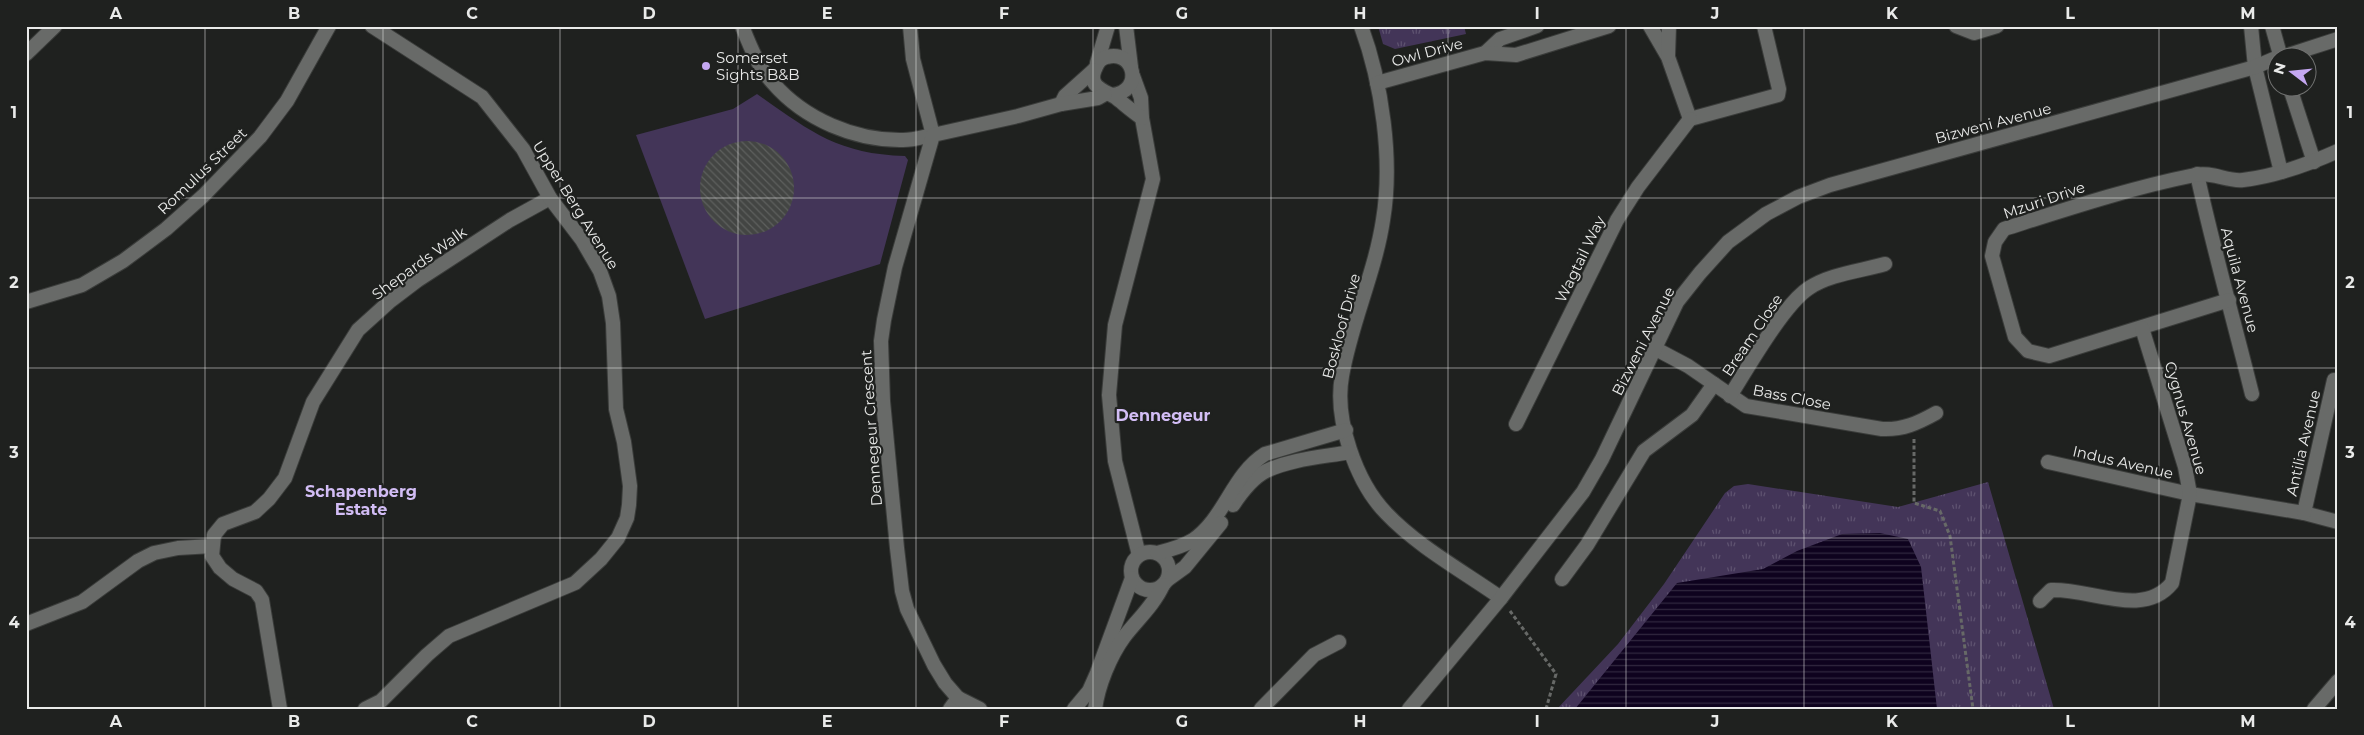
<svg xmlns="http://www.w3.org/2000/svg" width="2364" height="735" font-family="Montserrat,sans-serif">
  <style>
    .green { fill: #433558 }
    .park { fill: url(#park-tufts) }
    .water { fill: url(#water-rules) }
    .building { fill: url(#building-back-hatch) }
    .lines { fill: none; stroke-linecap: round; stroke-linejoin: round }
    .minor-casing { stroke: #3a3c3a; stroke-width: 16 }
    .tertiary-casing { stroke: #3a3c3a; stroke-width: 16 }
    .path { stroke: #676967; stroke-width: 3; stroke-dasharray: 4 2.5; stroke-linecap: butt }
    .minor { stroke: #686a68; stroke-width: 14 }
    .tertiary { stroke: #686a68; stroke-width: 14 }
    .grid { fill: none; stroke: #e9eae9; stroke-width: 1; stroke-opacity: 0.55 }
    .poi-dot { fill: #c4a7f1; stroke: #1f211f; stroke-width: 2 }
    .labels { text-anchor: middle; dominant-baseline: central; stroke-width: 4.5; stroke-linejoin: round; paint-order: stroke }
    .street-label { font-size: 15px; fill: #e9eae9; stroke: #1f211f }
    .poi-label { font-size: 15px; fill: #e9eae9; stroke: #1f211f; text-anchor: start }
    .neighbourhood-label { font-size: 16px; font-weight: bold; fill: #d2bdf5; stroke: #1f211f }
    .neatline { fill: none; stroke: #e9eae9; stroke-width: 2 }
    .grid-label { font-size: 16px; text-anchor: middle; font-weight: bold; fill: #e9eae9 }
  </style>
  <defs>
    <pattern id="park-tufts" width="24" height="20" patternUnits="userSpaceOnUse" patternTransform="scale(1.25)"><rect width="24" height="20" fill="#433558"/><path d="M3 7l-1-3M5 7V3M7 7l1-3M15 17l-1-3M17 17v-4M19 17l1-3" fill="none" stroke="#5e5270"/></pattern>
    <pattern id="water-rules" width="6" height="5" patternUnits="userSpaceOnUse" patternTransform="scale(1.25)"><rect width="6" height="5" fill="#0e021e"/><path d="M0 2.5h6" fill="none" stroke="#31273f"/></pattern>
    <pattern id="building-back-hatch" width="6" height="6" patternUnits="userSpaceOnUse" patternTransform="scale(1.25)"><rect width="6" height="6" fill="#434543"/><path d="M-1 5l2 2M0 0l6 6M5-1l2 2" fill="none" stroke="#5e605e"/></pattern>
  </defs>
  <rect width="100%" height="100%" fill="#1f211f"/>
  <path class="green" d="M757,94C810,131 837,154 905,156L908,160L880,264L705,319L636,135L733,109Z"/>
  <g class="park">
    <path d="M1378,26H1464L1466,34L1395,49L1383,44Z"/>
    <path d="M1988,482L2054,709H1557L1618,644L1664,584L1725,493L1734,486L1748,484L1898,507Z"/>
  </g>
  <path class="water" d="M1880,533L1908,539L1921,567L1937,709H1575L1677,583L1763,569L1797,551L1842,534Z"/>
  <circle class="building" cx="747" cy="188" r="47"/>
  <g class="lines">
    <defs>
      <g id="minor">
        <path d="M742,26C750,46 758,67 773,83C804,119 855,141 903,140C913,140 923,137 933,135L913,59L910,26"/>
        <path d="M1126,26L1131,67"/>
        <path d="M1361,26C1382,83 1393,160 1383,220C1375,273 1351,323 1342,376C1334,419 1356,482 1386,513C1417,546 1464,572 1501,598"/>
        <path d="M1650,26L1668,57L1690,119"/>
        <path d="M1956,26L1974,33L1997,26"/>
        <path d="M2251,26L2255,67L2281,172"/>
        <path d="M2272,26L2281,58"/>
        <path d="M1485,53L1500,39L1537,26"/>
        <path d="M26,54L55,26"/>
        <path d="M1668,56L1669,26"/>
        <path d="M1097,63L1108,26"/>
        <path d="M1133,76L1141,98L1142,118L1153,179L1115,325L1109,395L1115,461L1139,555"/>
        <path d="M1377,83L1485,53L1516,55L1609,26"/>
        <path d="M2290,88L2314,162"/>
        <path d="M1112,95C1145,91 1134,49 1107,57C1102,58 1098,62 1096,67C1086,86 1103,90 1115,97C1124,104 1133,112 1142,118"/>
        <path d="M1061,104L1065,96L1094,70"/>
        <path d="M1690,119L1778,95L1779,89L1764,26"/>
        <path d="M2197,174C2213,248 2234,321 2252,394"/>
        <path d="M2229,300L2049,356L2028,351L2015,337L1992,256L1995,242L2004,229C2067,209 2130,188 2195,175C2211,171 2228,182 2243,180C2276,176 2309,164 2338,151"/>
        <path d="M26,302L82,285L123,261L166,229L203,196L260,137L287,101L329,26"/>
        <path d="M1654,348L1688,366L1746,406L1882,429C1903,430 1918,423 1936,413"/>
        <path d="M1730,396C1747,369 1784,304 1809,288C1830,274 1861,271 1885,264"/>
        <path d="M1516,424L1617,220L1638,187L1690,119"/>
        <path d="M2048,462L2190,494L2304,513L2338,522"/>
        <path d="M1233,505C1241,493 1252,478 1266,471C1291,459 1323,457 1350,452"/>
        <path d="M2304,513L2334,380"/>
        <circle cx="1150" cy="571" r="19"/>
        <path d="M1157,553C1169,550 1182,547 1193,540C1225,518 1232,475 1265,454L1346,430"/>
        <path d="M1562,579L1587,545L1644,451L1692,415L1714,384"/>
        <path d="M1167,580L1185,567L1221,523"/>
        <path d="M2040,601L2051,590C2090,588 2143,619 2172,583L2190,494L2185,467L2142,328"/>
        <path d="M26,624L82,602L138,561L154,553L178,548L212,546"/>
        <path d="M280,709L262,600L256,591L233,579L220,568L212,556L214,535L223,524L255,512L269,499L285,478L313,402L358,330L389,302L418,280L510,220L550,198"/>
        <path d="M365,709L381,701L427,655L449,636L575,583L601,559L618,538L627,518L629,505L630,486L624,442L616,409L613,323L609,296L600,271L582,240L550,198L523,149L482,97L372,26"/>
        <path d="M950,709L958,698"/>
        <path d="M980,709L958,698L945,683L934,665L907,609L902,591L897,548L883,401L881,341L884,320L895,267L933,135L1018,116L1061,104L1098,98L1105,94"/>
        <path d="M1074,709L1089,691L1097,673L1132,578"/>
        <path d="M1095,709C1098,686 1110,656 1124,637C1137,620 1154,605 1163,585"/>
        <path d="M1261,709L1314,655L1339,642"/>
        <path d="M2314,709L2338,681"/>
      </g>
      <g id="tertiary">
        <path d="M2279,58L2338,39"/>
        <path d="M1409,709L1501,598L1583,492L1602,459L1677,302L1700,273L1728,242L1766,214L1798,197L1830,185L2255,67L2276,58"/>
      </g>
    </defs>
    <use href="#minor" class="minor-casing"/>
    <use href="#tertiary" class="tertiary-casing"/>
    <g class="path">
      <path d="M1914,439V503L1940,511L1950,536L1973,709"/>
      <path d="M1510,611L1556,674L1546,709"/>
    </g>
    <use href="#minor" class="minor"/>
    <use href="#tertiary" class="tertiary"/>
  </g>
  <path class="grid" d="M205,26V709M383,26V709M560,26V709M738,26V709M916,26V709M1093,26V709M1271,26V709M1448,26V709M1626,26V709M1804,26V709M1981,26V709M2159,26V709M26,198H2338M26,368H2338M26,538H2338"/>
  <circle class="poi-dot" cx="706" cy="66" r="5"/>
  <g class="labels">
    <g class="street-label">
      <text transform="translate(1427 52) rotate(-15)">Owl Drive</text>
      <text transform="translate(1993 123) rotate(-15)">Bizweni Avenue</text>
      <text transform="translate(202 171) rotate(-44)">Romulus Street</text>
      <text transform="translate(2044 200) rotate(-19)">Mzuri Drive</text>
      <text transform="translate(576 205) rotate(58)">Upper Berg Avenue</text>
      <text transform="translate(1580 259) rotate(-64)">Wagtail Way</text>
      <text transform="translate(419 263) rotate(-36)">Shepards Walk</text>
      <text transform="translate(2240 280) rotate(75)">Aquila Avenue</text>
      <text transform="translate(1341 326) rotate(-75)">Boskloof Drive</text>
      <text transform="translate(1752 335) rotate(-56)">Bream Close</text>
      <text transform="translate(1643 341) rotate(-63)">Bizweni Avenue</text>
      <text transform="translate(1792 397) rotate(11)">Bass Close</text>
      <text transform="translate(2186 418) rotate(74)">Cygnus Avenue</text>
      <text transform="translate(871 428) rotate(-94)">Dennegeur Crescent</text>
      <text transform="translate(2303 443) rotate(-77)">Antilia Avenue</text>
      <text transform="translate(2123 462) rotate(13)">Indus Avenue</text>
    </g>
    <g class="poi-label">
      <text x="716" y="57">Somerset<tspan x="716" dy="17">Sights B&amp;B</tspan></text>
    </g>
    <g class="neighbourhood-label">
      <text x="1163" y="415">Dennegeur</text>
      <text x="361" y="491">Schapenberg<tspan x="361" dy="18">Estate</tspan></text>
    </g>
  </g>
  <rect width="2364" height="735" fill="none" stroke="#1f211f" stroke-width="55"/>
  <g transform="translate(2292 72) rotate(286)"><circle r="24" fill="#1f211f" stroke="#707170"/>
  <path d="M0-4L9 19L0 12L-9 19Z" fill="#c4a7f1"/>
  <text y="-8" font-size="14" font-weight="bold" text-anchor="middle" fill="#e9eae9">N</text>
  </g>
  <rect x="28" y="28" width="2308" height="680" class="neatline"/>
  <g class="grid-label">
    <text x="116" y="19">A</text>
    <text x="294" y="19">B</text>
    <text x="472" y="19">C</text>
    <text x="649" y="19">D</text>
    <text x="827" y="19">E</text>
    <text x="1004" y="19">F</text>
    <text x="1182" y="19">G</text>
    <text x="1360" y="19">H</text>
    <text x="1537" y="19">I</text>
    <text x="1715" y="19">J</text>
    <text x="1892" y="19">K</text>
    <text x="2070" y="19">L</text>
    <text x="2248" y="19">M</text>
    <text x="14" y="118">1</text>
    <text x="2350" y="118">1</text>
    <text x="14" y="288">2</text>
    <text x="2350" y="288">2</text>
    <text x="14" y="458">3</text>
    <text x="2350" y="458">3</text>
    <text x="14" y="628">4</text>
    <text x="2350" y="628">4</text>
    <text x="116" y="727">A</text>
    <text x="294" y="727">B</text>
    <text x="472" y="727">C</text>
    <text x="649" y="727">D</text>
    <text x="827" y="727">E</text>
    <text x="1004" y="727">F</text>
    <text x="1182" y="727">G</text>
    <text x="1360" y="727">H</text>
    <text x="1537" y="727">I</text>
    <text x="1715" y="727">J</text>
    <text x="1892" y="727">K</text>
    <text x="2070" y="727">L</text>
    <text x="2248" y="727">M</text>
  </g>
</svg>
